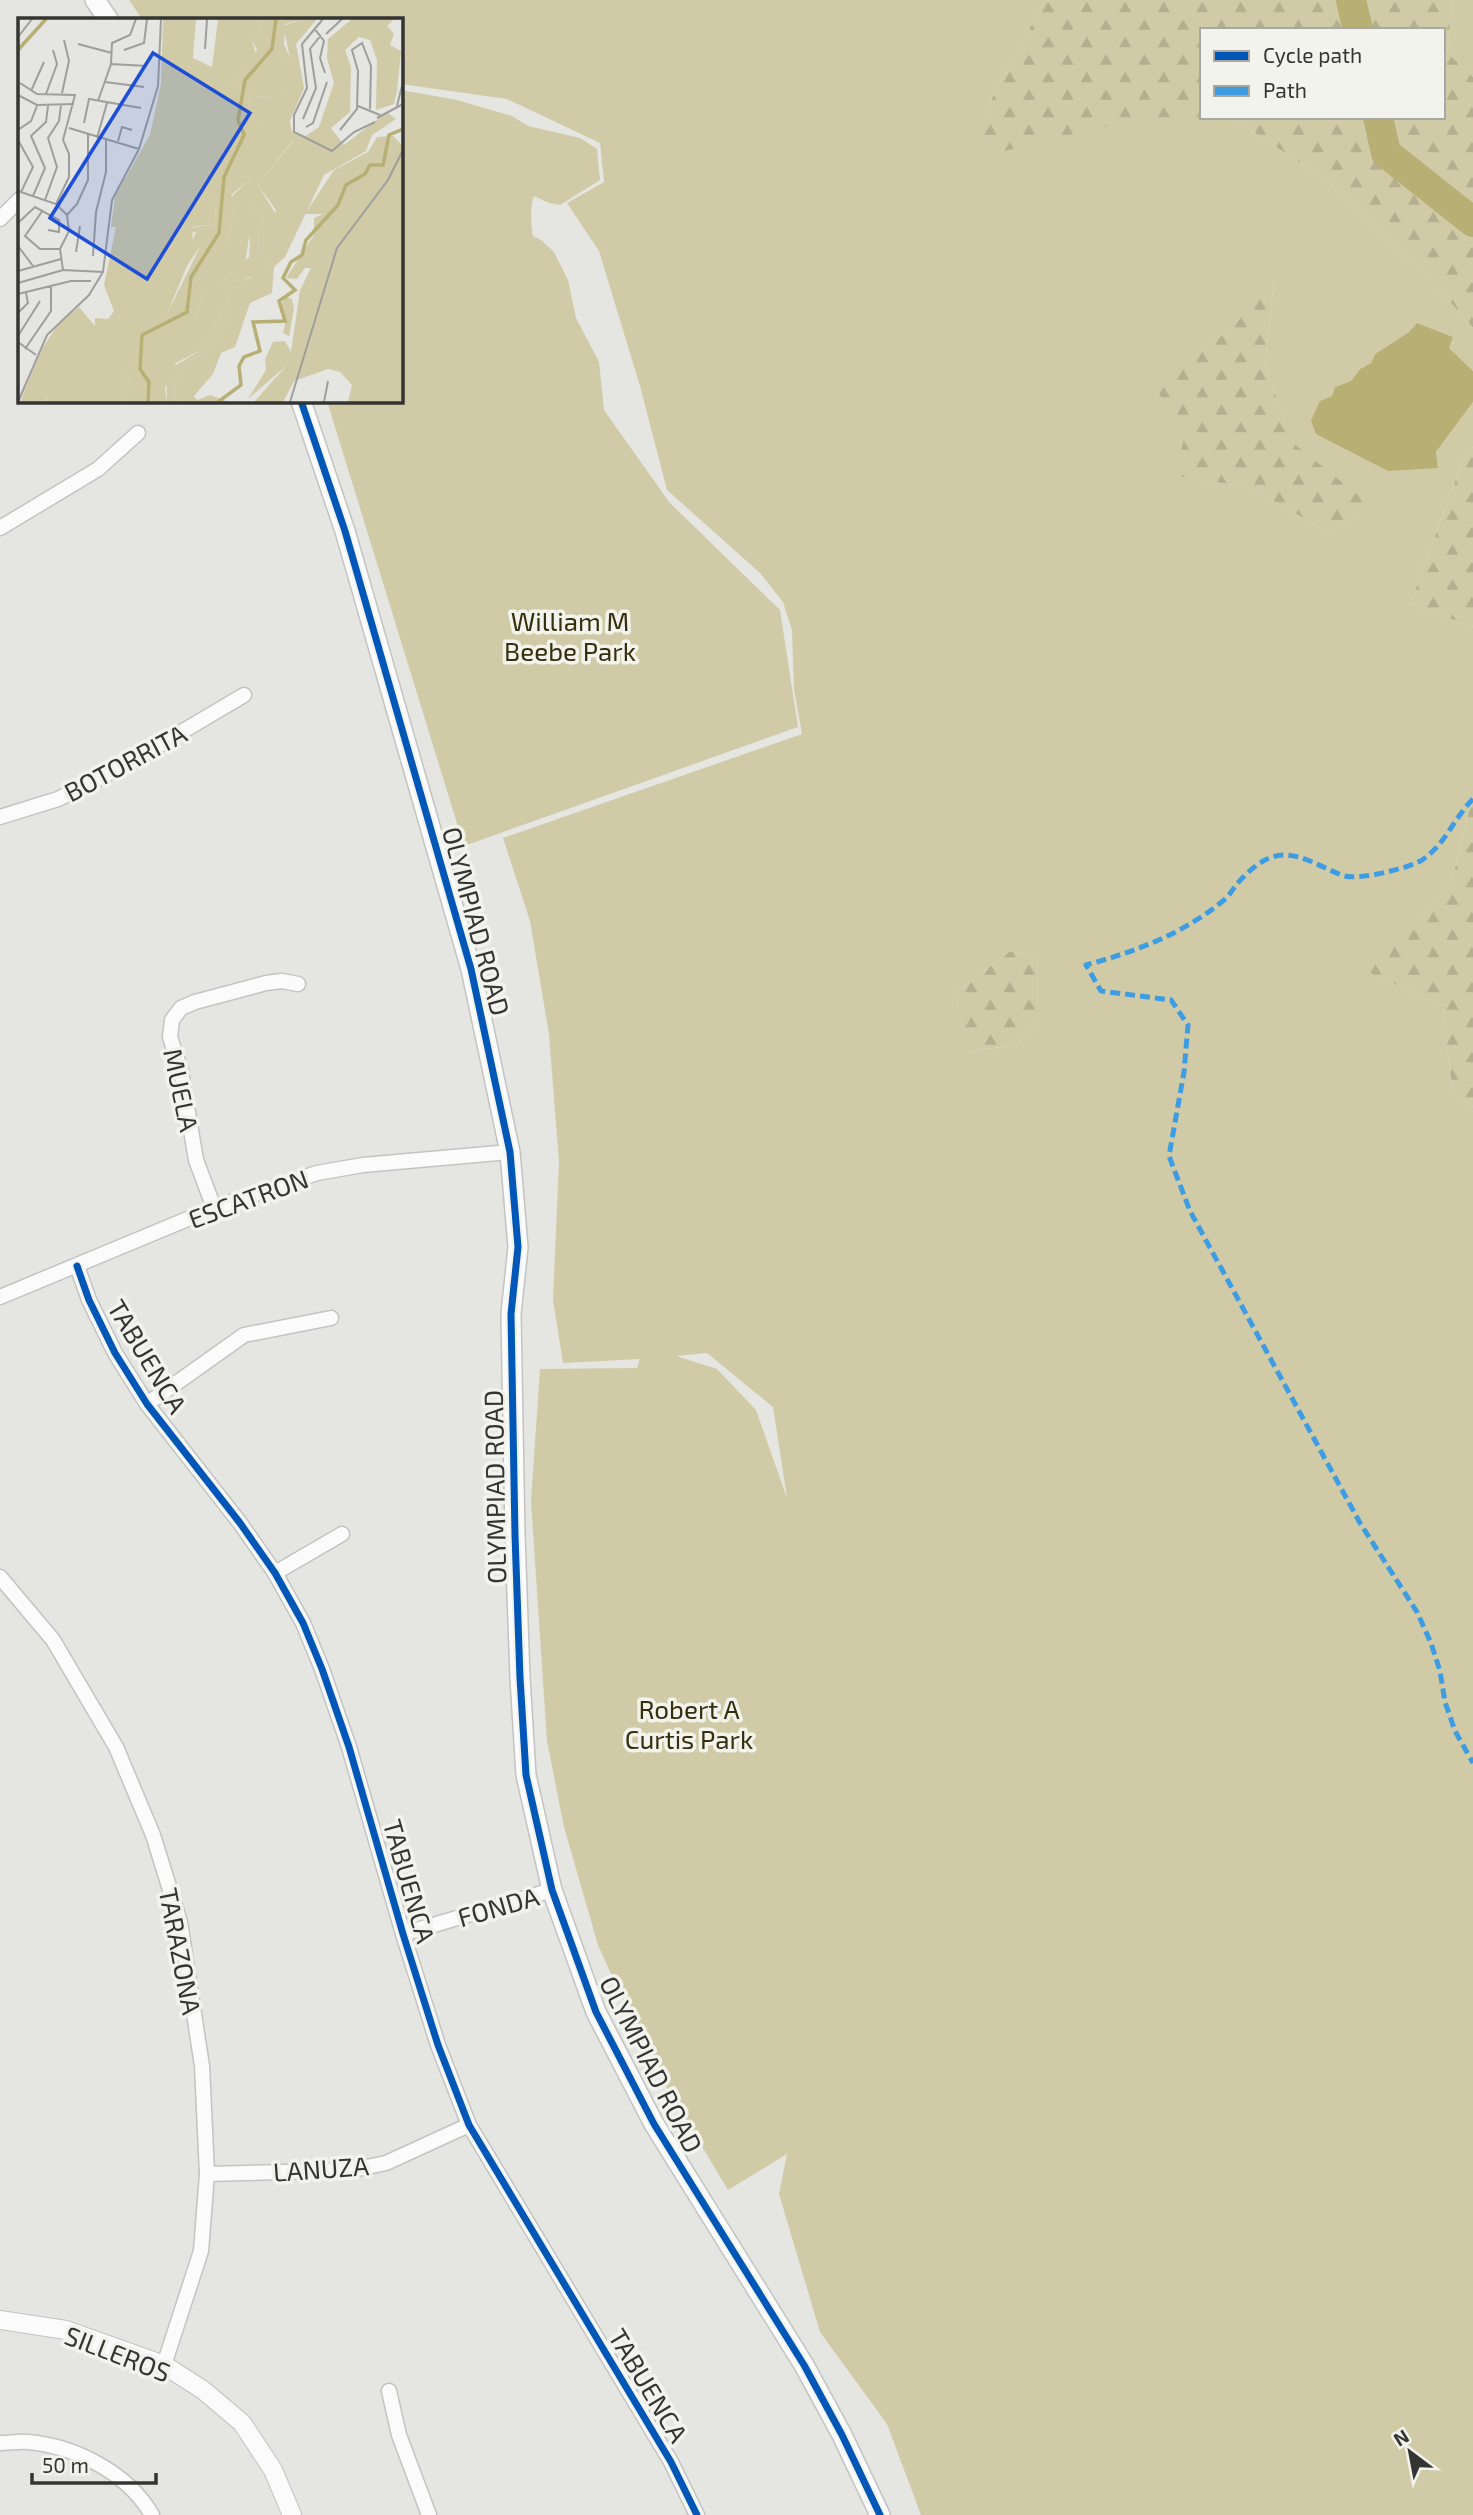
<svg xmlns="http://www.w3.org/2000/svg" width="1473" height="2515" font-family="'Exo 2',sans-serif">
  <style>
    .forest { fill: url(#forest-firs); fill-rule: evenodd }
    .green { fill: #d0cba6; fill-rule: evenodd }
    .water { fill: #b7af73 }
    .lines { fill: none; stroke-linecap: round; stroke-linejoin: round }
    .river { stroke: #b7af73; stroke-width: 30 }
    .minor-casing { stroke: #c3c3c1; stroke-width: 17 }
    .tertiary-casing { stroke: #c3c3c1; stroke-width: 20 }
    .secondary-casing { stroke: #c3c3c1; stroke-width: 22 }
    .minor { stroke: #fbfbfb; stroke-width: 14 }
    .tertiary { stroke: #fbfbfb; stroke-width: 18 }
    .secondary { stroke: #fbfbfb; stroke-width: 19 }
    .quiet { stroke: #3e9de2; stroke-width: 5; stroke-dasharray: 10 5; stroke-linecap: butt }
    .cycleway-casing { stroke: #f3f3ee; stroke-width: 11 }
    .cycleway { stroke: #0057b8; stroke-width: 7 }
    .labels { text-anchor: middle; dominant-baseline: central; stroke-width: 7; stroke-linejoin: round; paint-order: stroke }
    .park-label { font-size: 26px; fill: #35300b; stroke: #f3f3ee }
    .street-label { font-size: 26px; fill: #343432; stroke: #f3f3ee }
    .inset-river { fill: none; stroke: #b7af73; stroke-width: 3.5 }
    .inset-road { fill: none; stroke: #9e9e9c; stroke-width: 2 }
    .view { fill: #1d4ed8; fill-opacity: 0.15; stroke: #1d4ed8; stroke-width: 3.5 }
    .inset-edge { fill: none; stroke: #343432; stroke-width: 3.5 }
  </style>
  <defs>
    <pattern id="forest-firs" width="22" height="20" patternUnits="userSpaceOnUse" patternTransform="scale(1.75)"><rect width="22" height="20" fill="#d0cba6"/><path d="M5 1l3.5 6h-7zM16 11l3.5 6h-7z" fill="#b3af8f"/></pattern>
  </defs>
  <rect width="100%" height="100%" fill="#e5e5e2"/>
  <g class="forest">
    <path d="M1045,0H1453L1447,52L1473,77V328L1428,277L1327,181L1237,121L975,159L992,98ZM1202,30H1443V117H1202Z"/>
    <path d="M1274,279L1265,366L1292,441L1374,507L1329,533L1249,487L1172,476L1151,385L1230,330Z"/>
    <path d="M1473,447V627L1410,604L1461,465Z"/>
    <path d="M1473,795V1107L1452,1092L1443,1006L1365,971L1452,880Z"/>
    <path d="M1010,951L1038,957L1037,1021L1017,1045L966,1052L956,992Z"/>
  </g>
  <g class="green">
    <path d="M129,0H1045L992,98L976,158L1123,122L1237,121L1327,181L1428,277L1473,328V371L1449,348L1453,337L1417,323L1409,332L1375,354L1371,363L1360,369L1351,381L1335,387L1332,396L1320,401L1418,468H1438L1436,452L1473,402V447L1461,465L1410,604L1473,627V795L1452,880L1366,971L1443,1006L1452,1092L1473,1107V2515H921L887,2424L820,2332L779,2194L787,2154L728,2190L648,2056L598,1945L564,1827L547,1741L531,1501L540,1369L637,1368L640,1359L563,1363L553,1300L559,1162L549,1034L530,921L503,838L802,734L794,689L792,630L783,602L760,573L667,490L640,386L599,251L567,203L604,182L600,143L507,99L401,84V19H142ZM1274,280L1265,366L1292,442L1373,507L1329,533L1249,487L1173,476L1188,426L1151,386L1230,330ZM1010,951L1038,957L1037,1021L1017,1045L967,1052L956,992ZM707,1353L773,1407L787,1498L756,1410L717,1369L676,1356Z"/>
    <path d="M1453,0H1473V77L1447,52Z"/>
    <path d="M401,90L457,100L512,116L528,126L580,138L597,149L600,180L560,205L549,203L534,196C530,203 531,227 533,236L541,240L554,252L568,280L576,318L599,362L604,410L669,502L780,610L798,727L464,846L327,401H401Z"/>
  </g>
  <path class="water" d="M1417,323L1453,337L1449,348L1473,371V402L1436,452L1438,468L1388,471L1316,434L1311,421L1320,401L1332,396L1335,387L1351,381L1360,369L1371,363L1375,354L1409,332Z"/>
  <g class="lines">
    <g class="river">
      <path d="M1351,0L1358,30"/>
      <path d="M1378,117L1386,153L1473,222"/>
    </g>
    <defs>
      <g id="minor">
        <path d="M0,219L19,200"/>
        <path d="M0,528L98,469L138,433"/>
        <path d="M0,817L58,799L131,762L244,695"/>
        <path d="M214,1208L196,1160L181,1071L170,1037L172,1020L181,1008L195,1002L266,983L282,981L298,984"/>
        <path d="M77,1266L89,1300L115,1353L147,1404L240,1523L275,1573L303,1623L322,1669L349,1747L403,1934L438,2045L469,2125L671,2462L697,2515"/>
        <path d="M0,1297L214,1208L317,1173L363,1165L510,1152"/>
        <path d="M147,1404L244,1335L331,1318"/>
        <path d="M275,1573L342,1534"/>
        <path d="M0,1577L53,1640L116,1747L153,1835L180,1922L202,2066L207,2174L201,2251L164,2365"/>
        <path d="M403,1934L552,1890"/>
        <path d="M207,2174L353,2170L386,2163L469,2125"/>
        <path d="M389,2391L399,2435L429,2515"/>
        <path d="M0,2443C9,2443 19,2441 28,2442C75,2446 128,2473 152,2515"/>
      </g>
      <path id="tertiary" d="M0,2320L66,2330L164,2365L203,2390L242,2423L273,2470L292,2515"/>
      <g id="secondary">
        <path d="M95,0L108,19"/>
        <path d="M301,401L345,531L471,969L510,1152L518,1247L511,1314L515,1535L520,1678L526,1775L552,1890L596,2012L654,2124L804,2365L842,2435L880,2515"/>
      </g>
    </defs>
    <use href="#minor" class="minor-casing"/>
    <use href="#tertiary" class="tertiary-casing"/>
    <use href="#secondary" class="secondary-casing"/>
    <use href="#minor" class="minor"/>
    <use href="#tertiary" class="tertiary"/>
    <use href="#secondary" class="secondary"/>
    <path class="quiet" d="M1473,799C1454,818 1445,845 1422,860C1410,868 1360,880 1345,876C1319,868 1293,845 1265,860C1255,865 1241,878 1234,888C1230,893 1229,896 1224,900C1183,934 1137,951 1086,965L1101,991L1171,1000L1188,1025L1184,1072L1169,1156L1190,1211L1360,1523L1417,1612L1431,1643L1440,1671L1445,1702L1455,1731L1473,1763"/>
    <defs>
      <g id="cycleway">
        <path d="M301,401L345,531L471,969L510,1152L518,1247L511,1314L515,1535L520,1678L526,1775L552,1890L596,2012L654,2124L804,2365L842,2435L880,2515"/>
        <path d="M77,1266L89,1300L115,1353L147,1404L240,1523L275,1573L303,1623L322,1669L349,1747L403,1934L438,2045L469,2125L671,2462L697,2515"/>
      </g>
    </defs>
    <use href="#cycleway" class="cycleway-casing"/>
    <use href="#cycleway" class="cycleway"/>
  </g>
  <g class="labels">
    <g class="park-label">
      <text x="570" y="620">William M<tspan x="570" dy="30">Beebe Park</tspan></text>
      <text x="689" y="1708">Robert A<tspan x="689" dy="30">Curtis Park</tspan></text>
    </g>
    <g class="street-label">
      <text transform="translate(125 762) rotate(-28)">BOTORRITA</text>
      <text transform="translate(477 921) rotate(75)">OLYMPIAD ROAD</text>
      <text transform="translate(182 1090) rotate(78)">MUELA</text>
      <text transform="translate(248 1198) rotate(-20)">ESCATRON</text>
      <text transform="translate(148 1356) rotate(59)">TABUENCA</text>
      <text transform="translate(494 1487) rotate(-91)">OLYMPIAD ROAD</text>
      <text transform="translate(410 1881) rotate(74)">TABUENCA</text>
      <text transform="translate(498 1906) rotate(-16)">FONDA</text>
      <text transform="translate(181 1951) rotate(79)">TARAZONA</text>
      <text transform="translate(652 2064) rotate(63)">OLYMPIAD ROAD</text>
      <text transform="translate(321 2168) rotate(-4)">LANUZA</text>
      <text transform="translate(118 2353) rotate(21)">SILLEROS</text>
      <text transform="translate(649 2385) rotate(59)">TABUENCA</text>
    </g>
  </g>
  <g transform="translate(18 18)">
    <rect width="385" height="385" fill="#e5e5e2"/>
    <path d="M334,1H385H376L369,8L376,16L372,27L383,33L379,73L376,86L358,92L359,42L352,22L341,19L327,32L333,49L332,94L313,110L326,127L369,94L378,101L354,117L348,133L306,157L267,239L256,249L254,275L232,285L217,329L203,335L195,356L176,378L179,382L192,377L211,384H159L156,373L159,357L171,342L189,336L200,325L211,297L228,282L247,248L258,192L240,167L275,123L272,113L288,118L301,109L316,65L309,40L310,21ZM375,118L385,128V384H330L334,367L322,354L310,351L276,363L265,384H236L268,348L230,381L248,352L247,341L255,324L267,323L273,334L282,272L293,250H287L279,261L268,260L296,217V200L305,196H287L316,152L350,134L359,119ZM267,279L274,281L276,291L271,318L265,315L268,302L263,288Z" fill="#d0cba6"/>
    <path d="M240,1H285L267,6L266,26L272,40L263,44H269L274,58L269,70L256,81L234,77L230,87L234,103L229,113L240,109L250,121L231,162L213,177L217,186L210,224L216,248L181,260L186,274L176,303L212,254L218,262L211,264L212,278L185,331L158,345L147,370L149,384H106L103,379L114,364L106,358L111,351L107,329L149,296L184,225L175,222L178,214L173,210L197,206L198,187L190,176L185,155L195,152L208,139L203,132L219,122L212,94L193,85L229,53L239,32L234,22L243,11ZM235,189L246,203L240,209L241,242L234,258L224,263L223,246L231,239L232,224L229,198Z" fill="#d0cba6"/>
    <path d="M145,1H178L175,40L194,49L200,1H240L243,11L234,22L240,43L193,85L212,93L219,122L203,132L208,139L195,152L185,155L190,176L198,187L197,206L174,209L179,213L174,215L175,222L185,224L169,248L149,296L108,329L111,352L106,358L114,364L103,379L106,384H28L30,378L27,384H2L24,331L39,308L61,289L77,308V300L90,301L96,293L86,267L98,209H93L97,178L132,117L143,65ZM285,1H299L278,26L286,70L272,103L275,122L240,167L259,198L246,251L228,283L211,297L200,325L189,336L171,342L159,357L156,373L159,384H149L148,353L185,331L212,278L211,264L218,262L212,254L176,304L186,274L174,271L181,265L182,256L189,255L188,247L195,248L196,254L215,248L210,224L217,186L212,180L231,162L244,125L249,121L240,109L230,114L228,107L234,103L233,99L229,102L230,88L234,77L255,81L269,70L266,65L274,58L267,54L269,44H263L272,40L265,8ZM235,189L246,203L240,209L241,242L234,249V259L224,263L233,208L229,198Z" fill="#d0cba6" fill-rule="evenodd"/>
    <path class="inset-river" d="M0,32L28,1M130,384L131,364L122,351L124,317L169,294L173,259L201,215L206,159L226,117L220,102L227,62L254,31L258,1M200,384L223,367L221,348L226,339L242,333L235,304L267,303L261,283L277,272L265,260L273,244L284,237L288,222L320,187L328,167L347,156L352,147H365L371,117L385,111"/>
    <path class="inset-road" d="M305,1L284,26L289,70L276,97V114L314,133L336,114L357,104M296,10L306,23L302,40L307,55M308,16L324,1M0,19L14,1M60,26L94,35M187,31L189,1M106,32L126,25L129,1M93,46L129,48M87,64L126,69M2,65L19,76L57,77L45,122L51,136V159L38,186M13,73L26,44M44,75L51,43L46,22M28,76L39,46L35,32M0,77L19,87L56,86M80,83L93,46L94,25L112,17L118,1M340,88L362,97M379,88L385,64M359,100L385,86M285,101L298,70L292,31L303,17M66,105L71,81L123,90M288,109L295,105L309,64M51,110L121,131M0,112L13,103L19,88M322,112L339,91L340,53L334,32L344,25L353,48L352,91M79,120L89,85M0,122L15,149L3,174M100,123L104,109L114,112M0,173L38,186L49,197L51,213L42,231L45,252M15,178L27,150L13,118L28,104L30,88M27,182L39,149L30,120L41,103L43,87M25,192L7,218L22,231H42M49,197L59,186L70,162V116M0,205L17,189L41,202V214L30,212M0,228L15,248M58,234L62,208M75,238L78,194L88,154V121M0,253L43,241M0,265L45,252L85,254M0,276L53,263H73M0,295L10,285L8,275M0,318L22,283M0,324L18,337M7,331L33,293V267M0,384L29,317L71,277L85,254L94,182L121,131L140,68L143,1M272,384L319,230L370,162L385,132M306,384L310,363"/>
    <path class="view" d="M135,35L232,95L129,261L32,200Z"/>
    <rect width="385" height="385" class="inset-edge"/>
  </g>
  <rect x="1200" y="28" width="245" height="91" fill="#f3f3ee" stroke="#a7a7a3" stroke-width="2"/>
  <rect x="1214" y="51" width="35" height="10" fill="#0057b8" stroke="#a7a7a3" stroke-width="2"/>
  <text x="1263" y="63" font-size="21" fill="#343432">Cycle path</text>
  <rect x="1214" y="86" width="35" height="10" fill="#3e9de2" stroke="#a7a7a3" stroke-width="2"/>
  <text x="1263" y="98" font-size="21" fill="#343432">Path</text>
  <g transform="translate(1410 2452) rotate(328)" stroke="#f3f3ee" stroke-width="5" paint-order="stroke">
  <path d="M0-5L12 26L0 18L-12 26Z" fill="#343432"/>
  <text y="-10" font-size="19" font-weight="bold" text-anchor="middle" fill="#343432">N</text>
  </g>
  <path d="M32 2473v10h124v-10" fill="none" stroke="#343432" stroke-width="3.5"/>
  <text x="42" y="2473" font-size="21" fill="#343432" stroke="#f3f3ee" stroke-width="5" paint-order="stroke">50 m</text>
</svg>
